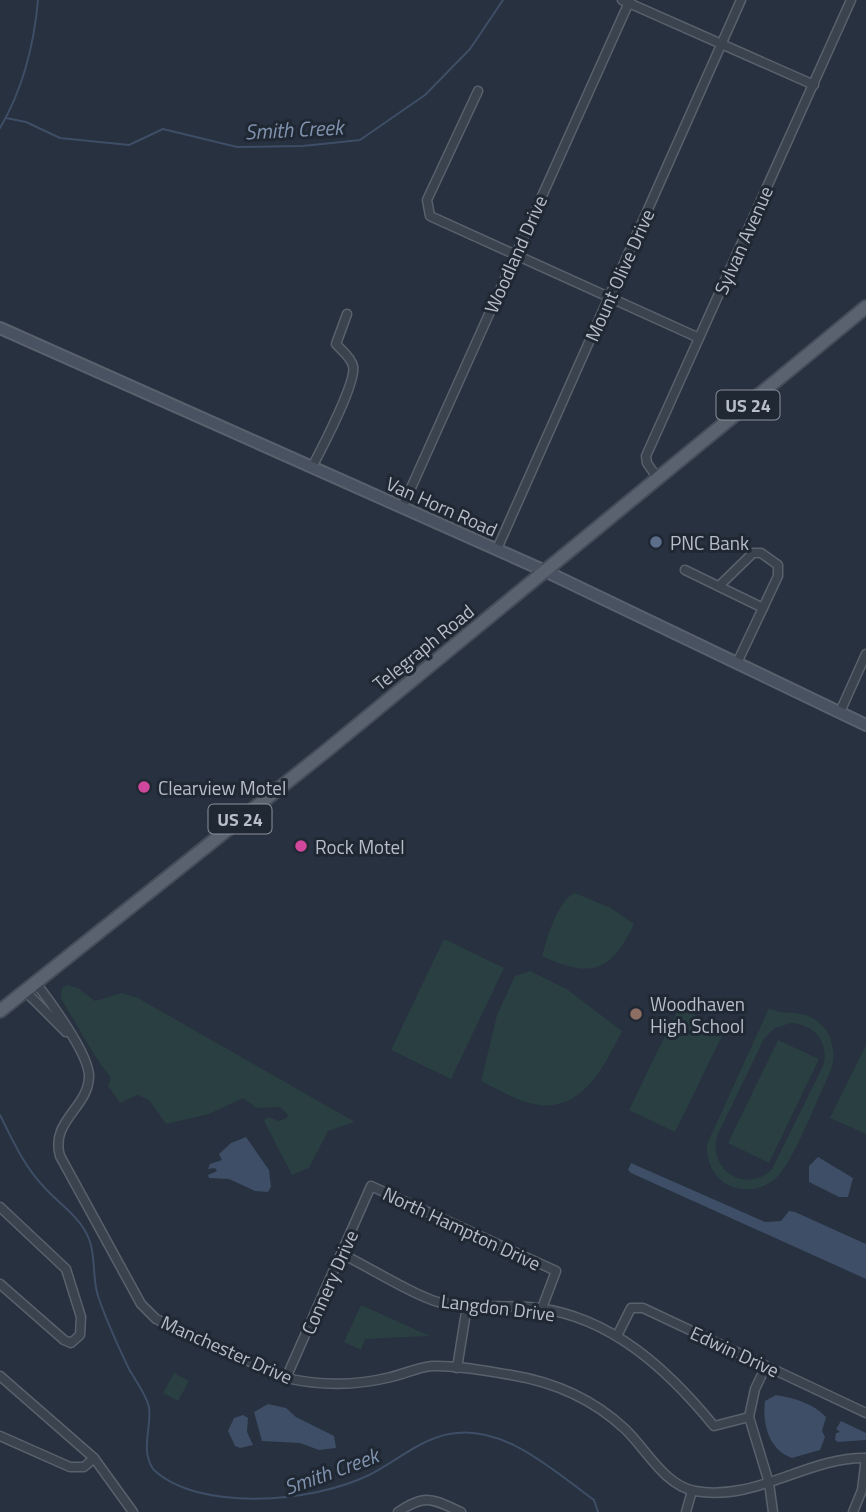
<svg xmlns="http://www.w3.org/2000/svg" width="866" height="1512" font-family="'Titillium Web',sans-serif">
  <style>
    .green { fill: #2a3f41; fill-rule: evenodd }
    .water { fill: #3e4e66 }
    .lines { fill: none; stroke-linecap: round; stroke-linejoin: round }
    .stream { stroke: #3e4e66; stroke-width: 2 }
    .street-casing { stroke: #59616c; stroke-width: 11 }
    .secondary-casing { stroke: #59616c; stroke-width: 14 }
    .primary-casing { stroke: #444c58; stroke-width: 16 }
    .street { stroke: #3b434f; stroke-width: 8 }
    .secondary { stroke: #495261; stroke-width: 10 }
    .primary { stroke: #59626e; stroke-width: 12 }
    .service-dot { fill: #5c6f8a; stroke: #202834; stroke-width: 2.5 }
    .hotel-dot { fill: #d1479c; stroke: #202834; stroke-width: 2.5 }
    .education-dot { fill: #8d6e63; stroke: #202834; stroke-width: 2.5 }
    .labels { text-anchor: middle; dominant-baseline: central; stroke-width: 6; stroke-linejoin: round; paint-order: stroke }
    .shield { fill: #202834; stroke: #8a919c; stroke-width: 2 }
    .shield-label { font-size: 18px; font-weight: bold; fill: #b7bec9 }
    .street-label { font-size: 19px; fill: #b7bec9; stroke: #202834 }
    .poi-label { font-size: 19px; fill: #b7bec9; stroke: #202834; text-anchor: start }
    .water-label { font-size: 21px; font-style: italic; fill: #8194af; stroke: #202834 }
  </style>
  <rect width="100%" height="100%" fill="#27313f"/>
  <g class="green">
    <path d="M575,893L611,908L634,924C611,972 591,979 542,956C547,938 558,899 575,893Z"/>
    <path d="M444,939L504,968L451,1079L391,1050Z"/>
    <path d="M530,971L568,990L622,1031C603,1069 579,1119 526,1102C510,1097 495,1088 481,1081L497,1015L515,976Z"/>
    <path d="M67,985L78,988L95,1001L122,993L138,998L355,1122L328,1131L309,1168L292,1175L264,1121L268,1117L279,1121L287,1118L288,1115L280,1107L257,1108L243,1098L209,1114L166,1124L149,1100L137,1095L120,1103L108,1086L111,1078C91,1053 78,1025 61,999L62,988Z"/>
    <path d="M679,1007L725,1030L675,1132L629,1110Z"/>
    <path d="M769,1008C781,1014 789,1012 801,1014C827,1019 839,1046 831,1070C819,1095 795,1158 778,1176C765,1190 745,1193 728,1185C713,1177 706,1161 707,1144ZM791,1023C814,1024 830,1043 823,1066L772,1169C747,1194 708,1171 717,1136L764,1039L775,1028Z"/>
    <path d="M778,1040L819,1059L769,1163L728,1143Z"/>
    <path d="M866,1045V1134L830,1118Z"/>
    <path d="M361,1305L430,1336L365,1339L361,1350L344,1342Z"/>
    <path d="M174,1373L189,1381L178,1401L163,1393Z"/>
  </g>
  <g class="water">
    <path d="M246,1137L269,1170L271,1187L268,1192L255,1191L229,1179L209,1178L208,1175L217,1171L215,1168L208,1169L210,1164L222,1160L219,1154L231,1143Z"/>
    <path d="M818,1157L853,1178L848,1197H839L809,1182V1166Z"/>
    <path d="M631,1163L765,1222L781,1221L789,1211L795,1212L866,1244V1279L631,1173L628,1170Z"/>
    <path d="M776,1395C794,1398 813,1403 826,1417L822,1431L825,1437L820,1450L792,1458C769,1450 762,1424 765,1401Z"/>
    <path d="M268,1404L286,1408L296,1417L334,1436L336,1448L319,1450L300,1443L262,1441L254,1412Z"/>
    <path d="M243,1415L248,1418L247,1432L253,1445L240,1448L235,1446L228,1431L234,1418Z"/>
    <path d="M841,1421L866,1433V1440L838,1442L835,1440L836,1433L840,1432L836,1429Z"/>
  </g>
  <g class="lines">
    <g class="stream">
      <path d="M6,118L26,122L60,138L129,145L163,129L237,147L303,146L360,140L425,95L470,49L503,0"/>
      <path d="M0,128C23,89 34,45 38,0"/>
      <path d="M0,1115C13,1141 24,1166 44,1187C59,1204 80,1216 89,1239C96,1256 92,1278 98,1296C106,1320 118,1346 129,1369C135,1380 146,1394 149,1407C152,1427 140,1449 153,1469C197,1512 312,1503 369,1475C395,1462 419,1440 449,1434C503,1423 554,1471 594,1500L598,1512"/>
    </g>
    <defs>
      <g id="street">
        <path d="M622,0L814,85"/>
        <path d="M478,91L427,200L430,216L699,338"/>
        <path d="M312,467C321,450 357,381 353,366C351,357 341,350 336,344L347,314"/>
        <path d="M658,479L647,463L646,456L851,0"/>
        <path d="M402,508L630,0"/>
        <path d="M497,549L741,0"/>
        <path d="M685,570L763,608"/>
        <path d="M719,586L753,553H761L778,565V576L737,663"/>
        <path d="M840,712L866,654"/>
        <path d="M35,982C49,1000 90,1055 89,1077C88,1108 50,1121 60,1156L141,1304L156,1319L286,1378C322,1386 355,1386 391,1377C404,1374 419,1367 432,1366C458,1365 486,1371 511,1375C554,1382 593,1399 625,1429C646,1449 665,1486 695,1491C756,1502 807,1457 866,1458"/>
        <path d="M25,991L66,1032"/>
        <path d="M0,1207L66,1269L81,1317L80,1335L71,1343L64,1340L0,1284"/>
        <path d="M342,1254C365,1265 420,1299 442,1303C473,1309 506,1304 537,1308C612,1317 669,1371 714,1426L749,1417"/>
        <path d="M617,1336L631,1308H643L866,1413"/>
        <path d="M766,1366L755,1389L749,1417L769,1483L773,1512"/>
        <path d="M457,1368L467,1306"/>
        <path d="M0,1376L94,1458L133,1512"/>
        <path d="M286,1378L371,1186L556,1271L542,1308"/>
        <path d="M0,1436L70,1467H84L94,1458"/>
        <path d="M398,1512C426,1493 432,1499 461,1512"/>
        <path d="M686,1512L692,1491"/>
        <path d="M853,1512L862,1490L866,1458"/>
      </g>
      <path id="secondary" d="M0,328L545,571L866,725"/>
      <path id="primary" d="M0,1011L326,751L866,307"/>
    </defs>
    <use href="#street" class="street-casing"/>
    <use href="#secondary" class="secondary-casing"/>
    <use href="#primary" class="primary-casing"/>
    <use href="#street" class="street"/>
    <use href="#secondary" class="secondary"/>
    <use href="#primary" class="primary"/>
  </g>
  <circle class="service-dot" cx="656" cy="542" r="7"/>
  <g class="hotel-dot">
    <circle cx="144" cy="787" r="7"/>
    <circle cx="301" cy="846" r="7"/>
  </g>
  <circle class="education-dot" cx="636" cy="1014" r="7"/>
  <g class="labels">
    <g class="shield">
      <rect x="716.5" y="390.5" width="63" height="29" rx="5"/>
      <rect x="208.5" y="804.5" width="63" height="29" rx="5"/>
    </g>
    <g class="shield-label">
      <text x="748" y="405">US 24</text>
      <text x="240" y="819">US 24</text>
    </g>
    <g class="street-label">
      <text transform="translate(743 240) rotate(-66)">Sylvan Avenue</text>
      <text transform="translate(515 254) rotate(-66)">Woodland Drive</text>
      <text transform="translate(619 275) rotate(-66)">Mount Olive Drive</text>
      <text transform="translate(442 506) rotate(24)">Van Horn Road</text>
      <text transform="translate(423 647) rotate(-39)">Telegraph Road</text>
      <text transform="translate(462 1228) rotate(25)">North Hampton Drive</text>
      <text transform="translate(329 1282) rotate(-66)">Connery Drive</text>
      <text transform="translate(498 1307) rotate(7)">Langdon Drive</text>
      <text transform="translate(227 1349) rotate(24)">Manchester Drive</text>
      <text transform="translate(735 1351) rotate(25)">Edwin Drive</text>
    </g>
    <g class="poi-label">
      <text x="670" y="542">PNC Bank</text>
      <text x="158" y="787">Clearview Motel</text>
      <text x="315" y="846">Rock Motel</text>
      <text x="650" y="1003">Woodhaven<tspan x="650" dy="22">High School</tspan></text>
    </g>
    <g class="water-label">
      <text transform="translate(294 129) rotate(-3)">Smith Creek</text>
      <text transform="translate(331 1471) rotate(-20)">Smith Creek</text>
    </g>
  </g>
</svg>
